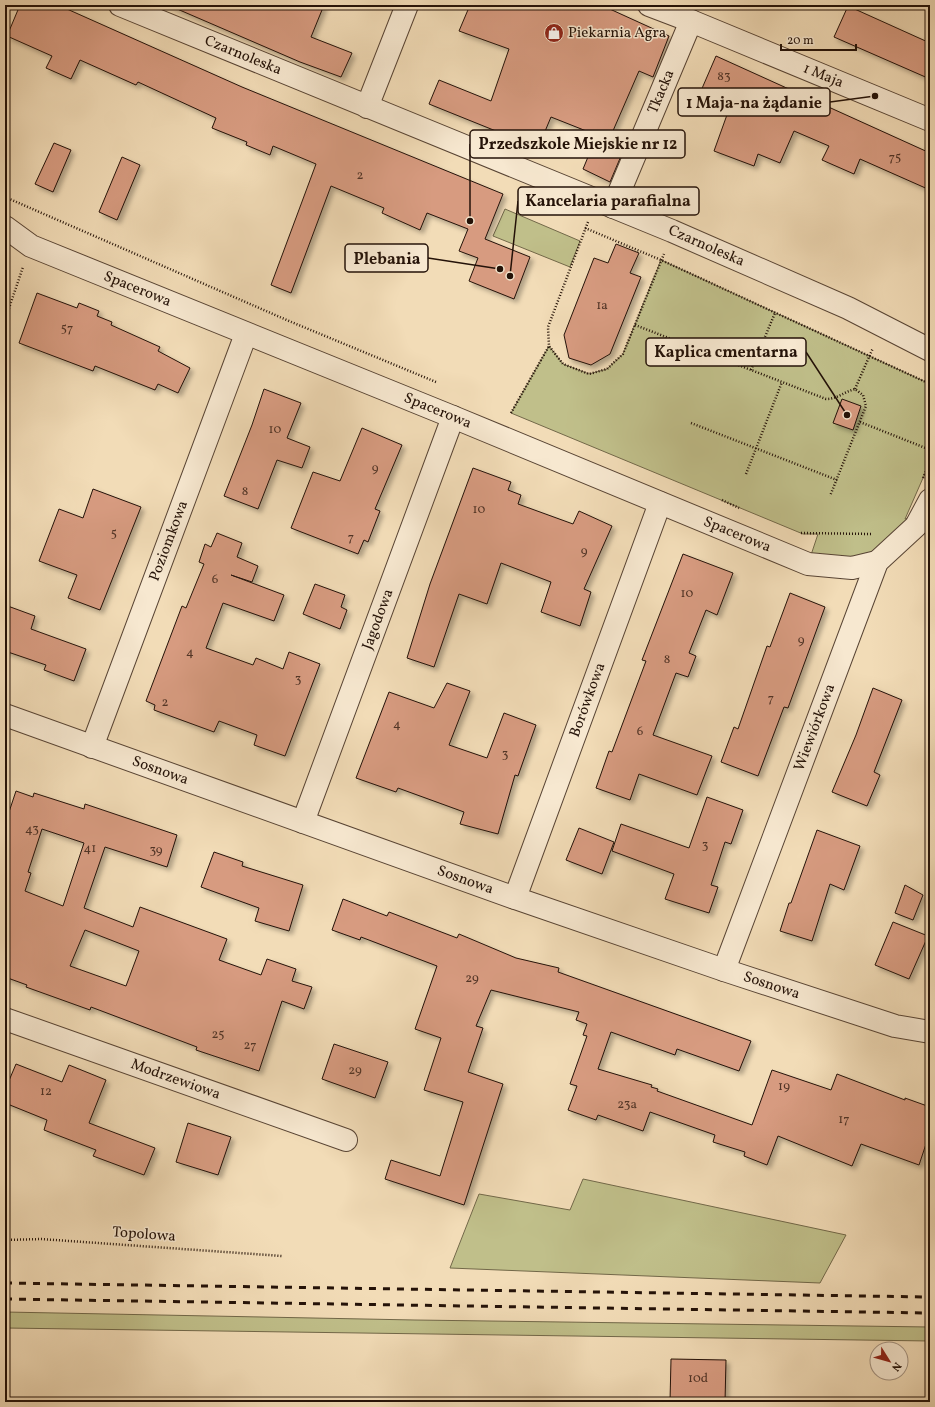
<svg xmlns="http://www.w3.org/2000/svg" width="935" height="1407" font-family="Vollkorn,serif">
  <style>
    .green { fill: #c0bf8a; stroke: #726849 }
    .building { fill: #d79b80; stroke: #241208; fill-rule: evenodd; filter: url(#shadow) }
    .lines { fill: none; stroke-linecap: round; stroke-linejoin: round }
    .minor-casing { stroke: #584434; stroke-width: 24 }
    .path { stroke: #241208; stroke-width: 2.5; stroke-dasharray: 1 2; stroke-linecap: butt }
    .minor { stroke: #f7e8d0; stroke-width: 22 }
    .rail { stroke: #241208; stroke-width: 3; stroke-dasharray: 7 7; stroke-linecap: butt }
    .labels { text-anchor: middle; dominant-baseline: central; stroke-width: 3; stroke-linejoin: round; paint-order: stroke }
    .number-label { font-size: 13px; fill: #513426 }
    .poi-label { font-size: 15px; fill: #241208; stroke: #f7e8d0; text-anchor: start }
    .street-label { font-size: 15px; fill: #241208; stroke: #f7e8d0 }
    .leader { fill: none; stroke: #241208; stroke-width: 1.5 }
    .callout-dot { fill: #241208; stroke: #f7e8d0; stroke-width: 1.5 }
    .callout { fill: #f7e8d0; stroke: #241208; stroke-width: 1.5 }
    .callout-label { font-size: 16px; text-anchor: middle; font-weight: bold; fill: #241208 }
  </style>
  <defs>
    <filter id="shadow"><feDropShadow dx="3.5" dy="3.5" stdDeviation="2" flood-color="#0004"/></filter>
  </defs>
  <rect width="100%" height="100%" fill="#f2dcb7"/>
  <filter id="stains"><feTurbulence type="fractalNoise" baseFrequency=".005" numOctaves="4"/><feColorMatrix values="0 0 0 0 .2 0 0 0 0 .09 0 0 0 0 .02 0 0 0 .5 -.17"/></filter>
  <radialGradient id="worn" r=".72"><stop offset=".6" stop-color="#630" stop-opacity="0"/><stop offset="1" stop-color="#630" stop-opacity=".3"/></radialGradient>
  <g class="green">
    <path d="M505,209L580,241L570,267L493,236Z"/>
    <path d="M661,260L930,384V462L905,519L924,512L877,562L808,564L818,534H803L511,413L549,346L563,364L589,374L607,369L623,354Z"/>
    <path d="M583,1179L846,1235L820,1283L450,1268L479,1194L570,1210Z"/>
    <path d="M5,1312L415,1320L930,1327V1341L5,1328Z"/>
  </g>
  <g class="building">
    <path d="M20,5H58L242,87L503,194L485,239L530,257L514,299L469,281L478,258L459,251L468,229L427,213L420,230L382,213L384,208L331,186L291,293L271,285L316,164L273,146L270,155L246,145L247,142L212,128L216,118L138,82L136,85L80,60L71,79L46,68L52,56L7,36Z"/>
    <path d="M168,5H324L311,37L352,53L341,77L300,62Z"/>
    <path d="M470,5H601L669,36L653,77L639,71L609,140L551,117L538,148L429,104L439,80L491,101L509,49L459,31Z"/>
    <path d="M848,6L930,43V79L834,37Z"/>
    <path d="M716,56L930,153V190L860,159L854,174L822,160L829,146L794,131L780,163L758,154L754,166L714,151L728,112L697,100Z"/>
    <path d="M54,143L71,150L53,192L35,184Z"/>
    <path d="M593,145L621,156L610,182L583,169Z"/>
    <path d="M122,157L140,165L117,220L99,212Z"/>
    <path d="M616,244L639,253L630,273L641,277L610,354L591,365L569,358L564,335L594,258L608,263Z"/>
    <path d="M37,293L77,308L79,303L99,311L97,316L112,322L111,325L160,347L158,351L190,368L178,393L158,384L155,390L95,366L93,371L19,343Z"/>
    <path d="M264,389L301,403L287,438L310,447L302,468L277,460L258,509L224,496L252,425Z"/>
    <path d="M842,399L861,406L853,430L833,423Z"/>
    <path d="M362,428L402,445L375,509L380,511L368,542L364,540L358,554L291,528L313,472L340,481Z"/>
    <path d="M473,468L511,482L508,490L521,495L518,504L573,524L579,511L612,526L584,589L591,592L580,626L541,612L551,582L501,563L487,604L459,594L434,667L407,658L430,584Z"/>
    <path d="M93,489L141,507L100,610L68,598L77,575L39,561L59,509L83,518Z"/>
    <path d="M217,533L242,543L237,557L258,566L252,582L231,575L284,595L274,621L223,603L206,648L253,665L256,658L283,669L289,652L320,664L285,756L254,745L257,735L219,721L214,732L154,710L155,705L146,701L182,606L186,608L204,564L199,562L205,544L211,547Z"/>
    <path d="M683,554L733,573L717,615L706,610L689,653L696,656L688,677L676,673L653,735L712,756L697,795L639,774L630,800L596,788L609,751L612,752L646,661L642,660Z"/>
    <path d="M315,584L345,595L341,607L347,610L340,629L303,614Z"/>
    <path d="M790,593L825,607L788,708L784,707L758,776L721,762L734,727L738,729L767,646L770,647Z"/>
    <path d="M5,605L35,616L31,629L86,649L74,681L44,670L46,665L5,651Z"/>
    <path d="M447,683L470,691L449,745L487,758L504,713L536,725L518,776L515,775L498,834L460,824L464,812L398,788L396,792L356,778L389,692L434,708Z"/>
    <path d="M873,688L902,700L874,772L880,775L867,806L832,792L856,735Z"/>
    <path d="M16,791L33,797L34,793L84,809L85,804L177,835L167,867L105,847L84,908L133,927L140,907L227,939L219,960L261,975L267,959L296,969L292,981L312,987L304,1009L282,1001L259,1071L196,1050L197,1047L91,1007L90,1010L26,987L27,985L5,977V824ZM42,829L84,843L63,906L25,891L31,873L28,872ZM85,930L139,951L126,986L70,966Z"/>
    <path d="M707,797L743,810L731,844L725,842L711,885L718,887L709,913L665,899L674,874L612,851L621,824L689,848Z"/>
    <path d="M579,828L614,842L602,874L566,860Z"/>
    <path d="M817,830L860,846L844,890L830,884L812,941L780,931L789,903H791Z"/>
    <path d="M214,852L243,862L242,866L303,885L289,931L255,921L259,908L201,887Z"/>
    <path d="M905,885L923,895L913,920L895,913Z"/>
    <path d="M343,899L387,916L389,912L457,938L459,934L516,958L559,968L558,972L751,1041L739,1071L677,1049L675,1055L611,1032L598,1069L652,1085L651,1087L658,1089L657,1091L752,1125L772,1070L831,1090L837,1074L905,1100V1098L930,1107V1132L919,1165L861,1144L852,1166L778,1136L767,1165L744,1156L745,1152L713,1142L715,1135L650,1112L643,1131L598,1115L596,1120L568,1110L577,1086L570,1084L587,1036L583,1035L587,1024L576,1020L579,1012L491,990L476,1026L483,1028L468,1072L503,1084L464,1205L385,1179L391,1160L440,1176L463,1102L424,1090L441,1038L415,1029L437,966L361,937L360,940L332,930Z"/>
    <path d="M893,922L928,936L909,979L875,965Z"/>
    <path d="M334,1044L388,1062L375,1098L322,1079Z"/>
    <path d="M16,1064L62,1082L69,1065L106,1080L89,1123L155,1148L144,1175L93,1156L96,1150L44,1130L47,1120L5,1103V1090Z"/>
    <path d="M188,1123L231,1137L218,1175L176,1162Z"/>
    <path d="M671,1359L726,1360L725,1402H670Z"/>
  </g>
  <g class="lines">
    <defs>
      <g id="minor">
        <path id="s1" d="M120,5L672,231L848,308L930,350"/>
        <path id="s2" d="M649,5L691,21L930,120"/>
        <path d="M367,107L407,5"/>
        <path id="s3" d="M613,207L691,21"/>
        <path id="s4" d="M5,227L31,246L453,417L808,564L852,568L877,562"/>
        <path id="s5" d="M5,715L515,898L724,970L895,1026L930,1032"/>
        <path id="s6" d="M92,747L246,334"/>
        <path id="s7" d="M303,822L453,417"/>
        <path id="s8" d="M515,898L660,503"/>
        <path id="s9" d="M724,970L877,562L916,526L930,500"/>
        <path id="s10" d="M5,1019L346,1140"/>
      </g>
    </defs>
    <use href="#minor" class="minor-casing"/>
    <g class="path">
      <path d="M5,197L289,321L436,382"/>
      <path d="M588,222L548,327L549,346L563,364L589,374L607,369L623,354L664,254"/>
      <path d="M585,228L661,260L930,384"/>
      <path d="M5,320L23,267"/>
      <path d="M635,325L826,399C837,399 844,392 855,389L863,395L866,406L830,496"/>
      <path d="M751,370L775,313"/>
      <path d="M855,389L873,348"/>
      <path d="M511,413L549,346"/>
      <path d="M860,422L928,449"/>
      <path d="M691,423L837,480"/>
      <path d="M746,474L782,382"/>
      <path d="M923,478L930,462"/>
      <path d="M722,500L739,508"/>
      <path d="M801,533L872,534"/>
      <path d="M5,1240L41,1239L282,1256"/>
    </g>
    <use href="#minor" class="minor"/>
    <g class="rail">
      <path d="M5,1283L930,1297"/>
      <path d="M5,1299L930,1313"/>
    </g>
  </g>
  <defs>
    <symbol id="shop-disc" viewBox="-11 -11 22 22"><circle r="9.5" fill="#8f2418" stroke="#f7e8d0"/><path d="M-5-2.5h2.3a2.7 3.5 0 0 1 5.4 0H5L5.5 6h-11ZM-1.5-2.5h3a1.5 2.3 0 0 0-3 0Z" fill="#fff"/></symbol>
  </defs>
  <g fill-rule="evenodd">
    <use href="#shop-disc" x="543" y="22" width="22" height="22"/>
  </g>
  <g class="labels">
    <g class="number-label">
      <text x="724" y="77">83</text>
      <text x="895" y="158">75</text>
      <text x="360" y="176">2</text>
      <text x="602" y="306">1a</text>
      <text x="67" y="329">57</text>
      <text x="275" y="430">10</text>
      <text x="375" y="469">9</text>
      <text x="245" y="492">8</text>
      <text x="479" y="510">10</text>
      <text x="114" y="534">5</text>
      <text x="351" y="538">7</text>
      <text x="584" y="552">9</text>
      <text x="215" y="580">6</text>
      <text x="687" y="594">10</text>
      <text x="801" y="641">9</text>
      <text x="190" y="653">4</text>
      <text x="667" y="660">8</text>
      <text x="298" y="680">3</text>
      <text x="771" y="699">7</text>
      <text x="165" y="703">2</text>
      <text x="397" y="725">4</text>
      <text x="640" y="732">6</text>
      <text x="505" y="755">3</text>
      <text x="32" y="830">43</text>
      <text x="705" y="846">3</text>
      <text x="90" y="849">41</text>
      <text x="156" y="851">39</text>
      <text x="472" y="979">29</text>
      <text x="218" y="1035">25</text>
      <text x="250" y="1046">27</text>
      <text x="355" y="1071">29</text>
      <text x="784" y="1087">19</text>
      <text x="46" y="1092">12</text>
      <text x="627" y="1105">23a</text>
      <text x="844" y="1120">17</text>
      <text x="698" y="1379">10d</text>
    </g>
    <g class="poi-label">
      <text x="568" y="33">Piekarnia Agra</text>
    </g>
    <g class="street-label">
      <text stroke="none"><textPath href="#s1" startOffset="133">Czarnoleska</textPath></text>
      <text stroke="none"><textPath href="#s2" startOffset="188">1 Maja</textPath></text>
      <text stroke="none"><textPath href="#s3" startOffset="125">Tkacka</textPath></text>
      <text stroke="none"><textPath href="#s1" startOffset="634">Czarnoleska</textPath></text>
      <text stroke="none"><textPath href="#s4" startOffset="147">Spacerowa</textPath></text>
      <text stroke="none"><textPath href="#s4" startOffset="471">Spacerowa</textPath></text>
      <text stroke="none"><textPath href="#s4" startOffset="795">Spacerowa</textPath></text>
      <text stroke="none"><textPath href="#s6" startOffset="220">Poziomkowa</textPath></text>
      <text stroke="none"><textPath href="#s7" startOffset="216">Jagodowa</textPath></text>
      <text stroke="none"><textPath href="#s8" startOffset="211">Borówkowa</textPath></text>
      <text stroke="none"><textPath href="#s9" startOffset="259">Wiewiórkowa</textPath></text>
      <text stroke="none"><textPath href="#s5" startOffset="165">Sosnowa</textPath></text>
      <text stroke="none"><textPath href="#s5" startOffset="489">Sosnowa</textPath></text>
      <text stroke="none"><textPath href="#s5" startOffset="813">Sosnowa</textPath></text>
      <text stroke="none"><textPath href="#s10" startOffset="181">Modrzewiowa</textPath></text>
      <text transform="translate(144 1235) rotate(4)">Topolowa</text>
    </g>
  </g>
  <path class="leader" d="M875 96L830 102M470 221L470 144M510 276L518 201M500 269L428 258M847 415L806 352"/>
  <g class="callout-dot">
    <circle cx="875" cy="96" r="4"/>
    <circle cx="470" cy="221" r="4"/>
    <circle cx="510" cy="276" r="4"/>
    <circle cx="500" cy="269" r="4"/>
    <circle cx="847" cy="415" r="4"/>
  </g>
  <g class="callout">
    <rect x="678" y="88" width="152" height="28" rx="4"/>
    <rect x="470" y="130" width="215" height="28" rx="4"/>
    <rect x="518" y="187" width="181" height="28" rx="4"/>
    <rect x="345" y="244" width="83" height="28" rx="4"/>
    <rect x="646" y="338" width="160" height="28" rx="4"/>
  </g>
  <g class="callout-label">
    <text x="754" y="108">1 Maja-na żądanie</text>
    <text x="578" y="149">Przedszkole Miejskie nr 12</text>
    <text x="608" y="206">Kancelaria parafialna</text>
    <text x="387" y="264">Plebania</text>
    <text x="726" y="357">Kaplica cmentarna</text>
  </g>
  <rect width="935" height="1407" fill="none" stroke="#f2dcb7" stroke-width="20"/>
  <rect x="6" y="6" width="923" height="1395" fill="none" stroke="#241208" stroke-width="2"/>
  <rect x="10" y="10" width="915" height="1387" fill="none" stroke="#241208"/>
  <g transform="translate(889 1361) rotate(127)"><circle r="19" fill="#f7e8d0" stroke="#a39280"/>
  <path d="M0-3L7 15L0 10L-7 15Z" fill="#8f2418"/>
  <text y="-6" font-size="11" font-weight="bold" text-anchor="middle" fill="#241208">N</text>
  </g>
  <path d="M781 44v6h75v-6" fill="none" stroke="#241208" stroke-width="2"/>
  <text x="787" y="44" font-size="12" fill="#241208" stroke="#f7e8d0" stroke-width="3" paint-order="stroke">20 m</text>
  <rect width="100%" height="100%" filter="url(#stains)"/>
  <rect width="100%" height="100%" fill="url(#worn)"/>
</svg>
